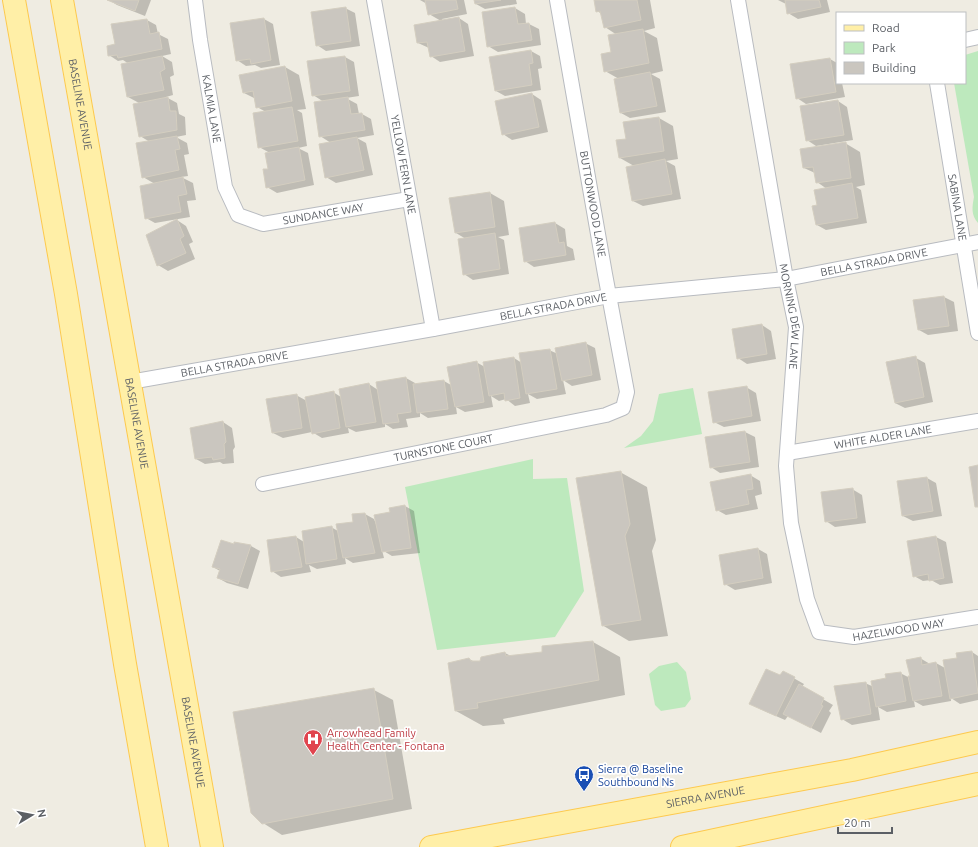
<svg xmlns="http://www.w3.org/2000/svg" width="978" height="847" font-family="Ubuntu,sans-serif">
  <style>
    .green { fill: #bde9bd }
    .shadow { fill: #0003 }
    .building { fill: #cac6bf; stroke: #d4cec0 }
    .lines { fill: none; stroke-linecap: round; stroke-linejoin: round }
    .minor-casing { stroke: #b8bbc0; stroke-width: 16 }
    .primary-casing { stroke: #fdc94e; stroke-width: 24 }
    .minor { stroke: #fff; stroke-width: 14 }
    .primary { stroke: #ffefa7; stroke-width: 22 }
    .labels { text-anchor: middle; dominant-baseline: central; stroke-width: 3.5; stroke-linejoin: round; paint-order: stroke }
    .street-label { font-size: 11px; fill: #5b5f65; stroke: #fff }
    .health-label { font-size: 11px; fill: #be3a42; stroke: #fff; text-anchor: start }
    .transit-label { font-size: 11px; fill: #164399; stroke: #fff; text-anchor: start }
  </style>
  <rect width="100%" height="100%" fill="#efece2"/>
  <g class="green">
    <path d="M978,51V223C971,215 972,207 974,197L954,83H965V55Z"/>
    <path d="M693,388L702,434L624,448L641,436L653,421L659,394Z"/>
    <path d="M533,459V479L567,478L584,591L555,637L437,650L405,487Z"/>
    <path d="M677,662L686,672L691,699L685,707L661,711L655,705L649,674L659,666Z"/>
  </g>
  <g class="shadow">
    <path d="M109,0H151L145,16L117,5Z"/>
    <path d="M420,0H464L467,14L442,19L443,21L459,18L468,24L474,56L440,62L431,56L429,48L418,43L441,21L429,14L427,4Z"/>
    <path d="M475,0H516L517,4L485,9L476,4Z"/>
    <path d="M595,0H650L655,28L644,31L657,38L663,71L651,74L660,79L666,112L630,118L621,113L615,80L619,79L605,71L612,53L617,35L605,27L602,14L597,11Z"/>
    <path d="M778,0H827L830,12L798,19L788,13L786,4Z"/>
    <path d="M345,8L355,13L360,46L326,51L317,45Z"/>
    <path d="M515,8L525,14L526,24H529L539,29L541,45L498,52L488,46Z"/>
    <path d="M264,19L273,24L280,65L261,68L255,65L246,66L237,60Z"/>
    <path d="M147,20L156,25L158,34L168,39L171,54L162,56L172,62L174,75L170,77L173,95L166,97L177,103L179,114L185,117L186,135L176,137L187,143L189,154L184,155L188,176L181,177L193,183L196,200L187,201L190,217L155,223L146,218L155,184L143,177L150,142L140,136L139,103L128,97L129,64L123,60L118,61L109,55L116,45Z"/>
    <path d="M531,51L540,56L542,68L538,69L541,90L505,96L496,91Z"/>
    <path d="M345,57L354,62L359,96L346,98L357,104L359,114H362L371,119L374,135L357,138L366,143L373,175L336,183L326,177L331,143L320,136L324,102L313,95Z"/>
    <path d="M830,59L837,63V83H842L845,97L806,104L797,98Z"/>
    <path d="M285,67L299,75L306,109L297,110L302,113L307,146L298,148L308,153L314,185L277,193L267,187L270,153L259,147L266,112L257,107L256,99L244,93Z"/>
    <path d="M532,94L541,100L548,132L512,140L503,134Z"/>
    <path d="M838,101L847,107L853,140L816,146L807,140Z"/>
    <path d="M659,118L673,126L678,159L666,161L675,166L681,199L643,206L633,201L634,166L620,158L627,139Z"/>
    <path d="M845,143L860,152L865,185L856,187L861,190L867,223L826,230L817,225L818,206L827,189L817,182L815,173L804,168Z"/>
    <path d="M490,193L504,201L509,235L498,237L504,240L509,274L473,280L464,274L466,239L456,233Z"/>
    <path d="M177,220L186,226L193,242L189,244L195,259L168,271L158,265Z"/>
    <path d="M555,223L565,229L567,246L573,249L575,260L534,267L525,261L520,229Z"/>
    <path d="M944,297L954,302L958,331L928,335L919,330L914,301Z"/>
    <path d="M762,325L771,331L776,359L747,364L738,358Z"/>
    <path d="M585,343L595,348L601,380L572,386L563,380L566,394L537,399L528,394L530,403L515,406L506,399L499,401L491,396L493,407L465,412L456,407L457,414L428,418L420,413V417L406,419L408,427L393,429L385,424V427L356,432L348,428L349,433L322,438L312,432L283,438L273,433L296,395L307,401L333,392L341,397L369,384L378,390L406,378L415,383V385L444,381L451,385L476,362L485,367L514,358L522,363L549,350L558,354Z"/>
    <path d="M916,358L925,363L933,402L905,408L895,403Z"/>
    <path d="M746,387L756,393L761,421L724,427L714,422Z"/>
    <path d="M223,422L232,428L235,447L233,450L234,463L223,464L220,462L205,464L196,459Z"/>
    <path d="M745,432L755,437L759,467L720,473L711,467L706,438Z"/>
    <path d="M620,472L647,487L656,540L652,551L668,636L629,641L602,625Z"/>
    <path d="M750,475L760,481L762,494L755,496L758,509L726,515L717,510Z"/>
    <path d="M927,478L936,483L942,516L913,521L903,516Z"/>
    <path d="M852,489L862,495L866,523L835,527L826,521Z"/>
    <path d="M405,506L414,511L420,553L392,556L382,550L384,558L353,563L345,558L346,564L317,569L309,565L311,572L281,577L272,571L296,537L304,542L331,527L338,531L354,523L365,514L374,519L376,524H377L391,512Z"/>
    <path d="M936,537L946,542L953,583L940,585L931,580L923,581L914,576L908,542Z"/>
    <path d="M235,543L251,546L260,551L248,589L227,583L218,578L220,571L213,567Z"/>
    <path d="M758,549L767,554L772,583L735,590L725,584Z"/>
    <path d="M593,642L620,657L625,695L503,719L505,724L483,726L456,711L469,659L475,662H481L505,653L511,656L543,653Z"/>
    <path d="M972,652L978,656V700L960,704L951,698V701L923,706L914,701L915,707L887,712L878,707L880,720L852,725L842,719L865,683L874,687L887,679L900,673L908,677L911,676L920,658L930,664L936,663L945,668L958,659Z"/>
    <path d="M783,672L804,684L802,687L833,705L829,711L831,713L821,733L788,716L785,720L760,709Z"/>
    <path d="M374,690L393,700L412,809L282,835L263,823Z"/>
  </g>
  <g class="building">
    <path d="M107,0H139L135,11Z"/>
    <path d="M425,0H456L458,9L428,15Z"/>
    <path d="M474,0H501L475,4Z"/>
    <path d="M594,0H637L641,20L604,28L600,11L596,12Z"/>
    <path d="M785,0H819L821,7L787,14Z"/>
    <path d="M346,7L351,41L316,46L311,12Z"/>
    <path d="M515,7L518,24L529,23L532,40L487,47L482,12Z"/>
    <path d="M459,17L465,51L430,57L427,42L417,43L414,25Z"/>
    <path d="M264,18L271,60L251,64L250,59L236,61L230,23Z"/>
    <path d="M147,19L150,34L159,32L162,49L118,58L117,55L108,56L107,46L115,44L111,24Z"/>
    <path d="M643,29L649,63L604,72L601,54L611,52L608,35Z"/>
    <path d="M531,50L533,63L529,64L532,85L495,91L489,57Z"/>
    <path d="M162,56L165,69L160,72L164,90L127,97L121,64Z"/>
    <path d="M345,56L350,91L312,96L307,61Z"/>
    <path d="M830,58L836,92L796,99L790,64Z"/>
    <path d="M285,66L292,101L256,108L253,91L243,93L239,75Z"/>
    <path d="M650,72L657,106L620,113L614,79Z"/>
    <path d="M532,93L539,127L502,135L495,101Z"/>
    <path d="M168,97L170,111H176L177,130L139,137L133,104Z"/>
    <path d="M348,97L351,114L362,113L365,130L319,137L314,102Z"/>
    <path d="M838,100L844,135L806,141L800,106Z"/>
    <path d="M292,107L298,141L258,148L253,113Z"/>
    <path d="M659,117L664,151L619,158L616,140L626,139L623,122Z"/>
    <path d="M177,136L180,149L175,150L179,170L142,178L136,143Z"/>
    <path d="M357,137L364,170L325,178L319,144Z"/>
    <path d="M846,142L851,178L816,183L813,167L803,168L800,149Z"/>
    <path d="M299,147L305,180L266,188L263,169H268L265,153Z"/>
    <path d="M665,159L672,194L632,201L626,167Z"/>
    <path d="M183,177L187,194L178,196L181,212L145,219L140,186Z"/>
    <path d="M852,183L858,218L816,225L812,206L817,205L814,190Z"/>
    <path d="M490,192L495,227L455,233L449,198Z"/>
    <path d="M177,219L184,236L180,239L186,253L157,266L146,235Z"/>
    <path d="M555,222L559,243L564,242L566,255L524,262L519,228Z"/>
    <path d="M495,233L500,269L463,275L458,239Z"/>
    <path d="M944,296L949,326L918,330L913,300Z"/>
    <path d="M762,324L767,354L737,359L732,329Z"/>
    <path d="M586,342L592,375L562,381L555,348Z"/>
    <path d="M550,349L557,389L526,394L519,353Z"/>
    <path d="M916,356L924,397L895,403L886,362Z"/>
    <path d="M514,357L520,398L505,401L504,393L489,396L483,362Z"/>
    <path d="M477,361L484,402L455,407L447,367Z"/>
    <path d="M406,377L411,412L397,414L399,422L383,424L376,382Z"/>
    <path d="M444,380L448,409L417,413L413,384Z"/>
    <path d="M369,383L376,422L346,427L339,389Z"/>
    <path d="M747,386L752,416L713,423L708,392Z"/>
    <path d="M334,391L340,428L312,434L305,397Z"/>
    <path d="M297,394L302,428L272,433L266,399Z"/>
    <path d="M223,421L226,442L224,444L225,458L213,460L212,457L195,459L190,428Z"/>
    <path d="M745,431L750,462L710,468L705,437Z"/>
    <path d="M978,465V507H975L969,467Z"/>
    <path d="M621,471L630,524L625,536L641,620L602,626L576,478Z"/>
    <path d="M751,474L753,489L746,490L749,504L716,511L710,482Z"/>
    <path d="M927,477L933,511L902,516L897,481Z"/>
    <path d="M853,488L857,518L825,522L821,492Z"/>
    <path d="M405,505L411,548L382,552L374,515L390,512L389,508Z"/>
    <path d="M365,513L375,553L343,558L336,524L353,522L352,514Z"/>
    <path d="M332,526L337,559L306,564L302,531Z"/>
    <path d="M296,536L302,567L271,572L267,540Z"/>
    <path d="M936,536L944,578L929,581L928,574L913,577L907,541Z"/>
    <path d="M221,540L234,544V542L251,545L238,584L217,578L220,569L212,567Z"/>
    <path d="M758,548L763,578L724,585L719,555Z"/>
    <path d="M593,641L599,680L477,703L478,708L455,711L448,663L469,658L471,661H480L481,657L505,652L506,656L542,652V646Z"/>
    <path d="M972,651L978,693L950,699L943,660L957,658L956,653Z"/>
    <path d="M921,657L922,665L936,662L942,696L913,701L908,676H910L906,660Z"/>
    <path d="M766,669L780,675L783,671L795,677L776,716L749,704Z"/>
    <path d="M901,672L906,701L876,707L871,681L886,678L885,674Z"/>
    <path d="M866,682L871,714L841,720L834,686Z"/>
    <path d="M799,684L824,698L821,705L823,706L811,728L783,714Z"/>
    <path d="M374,688L393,799L262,824L251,813L233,712Z"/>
  </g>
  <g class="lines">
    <defs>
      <g id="minor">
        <path id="s1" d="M195,0L200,40L225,187L238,215L263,224L409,199"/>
        <path id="s2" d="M374,0L433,329"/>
        <path id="s3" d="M738,0L786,279L796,327L786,466L791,523L807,599L819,632L854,637L978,617"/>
        <path d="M965,40L978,37"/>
        <path id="s4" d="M937,83L978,333"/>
        <path id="s5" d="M130,382L433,329L609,296L786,279L978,242"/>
        <path id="s6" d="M787,453L978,421"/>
        <path id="s7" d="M263,484L606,415L623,408L627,392L605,274L557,0"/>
      </g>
      <g id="primary">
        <path d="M14,0L66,294L125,664L157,847"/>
        <path id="s8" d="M62,0L212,847"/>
        <path id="s9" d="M431,847L852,770L978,742"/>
        <path d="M682,847L978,784"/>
      </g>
    </defs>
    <use href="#minor" class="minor-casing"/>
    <use href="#primary" class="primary-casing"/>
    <use href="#minor" class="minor"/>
    <use href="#primary" class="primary"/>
  </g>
  <defs>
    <symbol id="hospital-pin" viewBox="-11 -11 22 30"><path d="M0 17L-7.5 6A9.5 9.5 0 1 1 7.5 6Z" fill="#e0444e" stroke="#fff"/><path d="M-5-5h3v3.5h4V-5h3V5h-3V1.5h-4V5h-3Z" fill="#fff"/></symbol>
    <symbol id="bus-pin" viewBox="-11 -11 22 30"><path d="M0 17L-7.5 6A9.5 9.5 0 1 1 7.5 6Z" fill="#1a4fb4" stroke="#fff"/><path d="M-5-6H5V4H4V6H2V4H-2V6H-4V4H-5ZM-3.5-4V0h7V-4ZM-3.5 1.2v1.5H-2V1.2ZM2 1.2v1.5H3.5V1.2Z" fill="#fff"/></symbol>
  </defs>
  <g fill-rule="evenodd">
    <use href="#hospital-pin" x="302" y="728" width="22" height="30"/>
    <use href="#bus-pin" x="573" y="764" width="22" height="30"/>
  </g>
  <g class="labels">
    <g class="street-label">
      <text stroke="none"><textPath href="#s8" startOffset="106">BASELINE AVENUE</textPath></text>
      <text stroke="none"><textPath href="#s1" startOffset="110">KALMIA LANE</textPath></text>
      <text stroke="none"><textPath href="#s2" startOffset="167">YELLOW FERN LANE</textPath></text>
      <text transform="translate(593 204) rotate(80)">BUTTONWOOD LANE</text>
      <text stroke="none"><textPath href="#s4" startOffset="126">SABINA LANE</textPath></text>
      <text stroke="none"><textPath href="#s1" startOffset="308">SUNDANCE WAY</textPath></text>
      <text stroke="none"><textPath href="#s5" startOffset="754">BELLA STRADA DRIVE</textPath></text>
      <text stroke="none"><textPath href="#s5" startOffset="430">BELLA STRADA DRIVE</textPath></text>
      <text stroke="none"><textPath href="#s3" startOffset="321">MORNING DEW LANE</textPath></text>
      <text stroke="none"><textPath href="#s5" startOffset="106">BELLA STRADA DRIVE</textPath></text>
      <text stroke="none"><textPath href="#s8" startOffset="430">BASELINE AVENUE</textPath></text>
      <text stroke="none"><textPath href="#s6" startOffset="97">WHITE ALDER LANE</textPath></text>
      <text stroke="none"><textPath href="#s7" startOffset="184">TURNSTONE COURT</textPath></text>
      <text stroke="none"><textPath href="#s3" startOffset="722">HAZELWOOD WAY</textPath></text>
      <text stroke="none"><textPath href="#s8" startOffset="754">BASELINE AVENUE</textPath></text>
      <text stroke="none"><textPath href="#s9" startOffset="279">SIERRA AVENUE</textPath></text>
    </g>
    <g class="health-label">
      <text x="327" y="733">Arrowhead Family<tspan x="327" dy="13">Health Center - Fontana</tspan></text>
    </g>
    <g class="transit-label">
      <text x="598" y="769">Sierra @ Baseline<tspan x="598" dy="13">Southbound Ns</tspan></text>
    </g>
  </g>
  <rect x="836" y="12" width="130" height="72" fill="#ffffff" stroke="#bdbfc1"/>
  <rect x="844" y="25" width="20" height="6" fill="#ffefa7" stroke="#bdbfc1"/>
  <text x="872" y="32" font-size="12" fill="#5b5f65">Road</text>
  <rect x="844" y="42" width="20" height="12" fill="#bde9bd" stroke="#bdbfc1"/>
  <text x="872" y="52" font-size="12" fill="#5b5f65">Park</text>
  <rect x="844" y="62" width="20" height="12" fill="#cac6bf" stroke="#bdbfc1"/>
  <text x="872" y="72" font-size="12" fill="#5b5f65">Building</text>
  <g transform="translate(32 815) rotate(80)" stroke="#ffffff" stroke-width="3" paint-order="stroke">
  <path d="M0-3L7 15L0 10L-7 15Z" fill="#5b5f65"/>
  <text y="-6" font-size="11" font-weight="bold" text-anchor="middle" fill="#5b5f65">N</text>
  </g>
  <path d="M838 827v6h54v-6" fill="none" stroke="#5b5f65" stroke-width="2"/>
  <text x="844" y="827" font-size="12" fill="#5b5f65" stroke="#ffffff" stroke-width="3" paint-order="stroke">20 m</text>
</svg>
